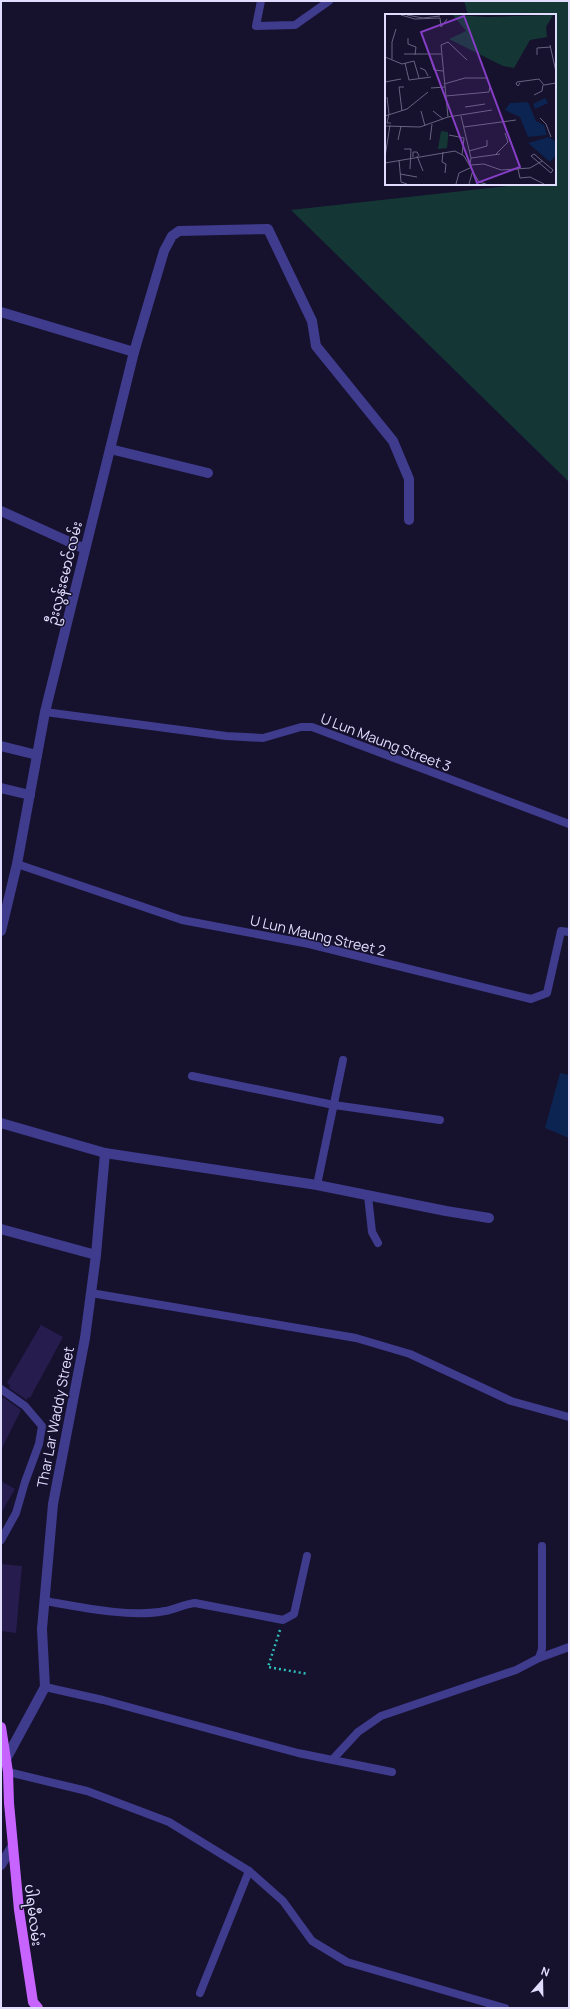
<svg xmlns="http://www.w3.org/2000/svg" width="570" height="2009" font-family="Manrope,'Noto Sans Myanmar',sans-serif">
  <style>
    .green { fill: #143736 }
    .water { fill: #0c2451 }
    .building { fill: #271c4e }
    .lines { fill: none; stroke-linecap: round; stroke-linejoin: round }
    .path { stroke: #2dc2bb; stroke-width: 2.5; stroke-dasharray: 2 3; stroke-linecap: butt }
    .lane { stroke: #3f3b8d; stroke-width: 8 }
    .street { stroke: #3f3b8d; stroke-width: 10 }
    .primary { stroke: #c764ff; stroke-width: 10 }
    .labels { text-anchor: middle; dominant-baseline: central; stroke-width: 3; stroke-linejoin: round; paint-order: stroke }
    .street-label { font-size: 14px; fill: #e1ddff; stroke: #16112d }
    .inset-road { fill: none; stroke: #676381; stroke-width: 1 }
    .view { fill: #853ec5; fill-opacity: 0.15; stroke: #853ec5; stroke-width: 2 }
    .inset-edge { fill: none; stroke: #e1ddff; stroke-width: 2 }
  </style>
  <rect width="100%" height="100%" fill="#16112d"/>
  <path class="green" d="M464,1H569V482L291,210L525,184H555V15H468Z"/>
  <path class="water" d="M560,1073L569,1075V1138L545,1128Z"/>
  <g class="building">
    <path d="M41,1325L63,1337L30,1398L28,1397L27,1400L9,1388L10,1385L7,1383Z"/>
    <path d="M3,1397L21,1410L1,1450V1401Z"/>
    <path d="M1,1481L15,1489L1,1513Z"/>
    <path d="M1,1564L22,1566L16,1633L1,1631Z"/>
  </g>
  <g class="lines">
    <path class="path" d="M280,1630L268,1667L308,1674"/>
    <g class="lane">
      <path d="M261,1L256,26L295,25L329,1"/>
      <path d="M45,712L226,736L263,738L301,727H312L569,824"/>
      <path d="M17,864L182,920L309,944L531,999L547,993L561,931L569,932"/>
      <path d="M192,1076L334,1105L440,1120"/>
      <path d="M317,1185L343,1060"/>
      <path d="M368,1196L372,1232L378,1243"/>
      <path d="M91,1293L356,1338L410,1354L511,1401L569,1417"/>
      <path d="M1,1389L25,1406L42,1426L39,1444L25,1482L16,1513L1,1540"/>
      <path d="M45,1601C79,1607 131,1618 165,1611C176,1609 184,1604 195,1603L283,1620L294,1614L307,1556"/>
      <path d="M539,1658L569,1647"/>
      <path d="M45,1687L103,1700L298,1753L392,1772"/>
      <path d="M333,1759L358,1732L381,1716L516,1670L539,1658L542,1649V1546"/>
      <path d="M8,1772L87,1791L169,1822L249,1871L283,1901L312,1941L347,1962L505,2008"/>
      <path d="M200,1993L249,1871"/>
    </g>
    <g class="street">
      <path d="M1,312L134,352"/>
      <path d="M110,449L208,473"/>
      <path d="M1,511L85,549"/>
      <path d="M1,746L37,755"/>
      <path d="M1,788L30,795"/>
      <path d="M1,931L17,864L45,712L134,352L164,251L172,236L179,231L268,229L312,321L316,346L393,441L409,479V520"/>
      <path d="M1,1123L105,1153L317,1185L446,1211L489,1218"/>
      <path d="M1,1229L96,1255"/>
      <path d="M6,1759L45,1687L42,1629L53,1504L85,1338L96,1255L105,1153"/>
      <path d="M1,1865L12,1847"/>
    </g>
    <path class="primary" d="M1,1727L8,1772L9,1803L19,1910L33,2002L38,2008"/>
  </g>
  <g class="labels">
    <g class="street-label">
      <text transform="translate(64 573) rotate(-76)">ဦးလွန်းမောင်လမ်း</text>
      <text transform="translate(386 742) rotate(21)">U Lun Maung Street 3</text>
      <text transform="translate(318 935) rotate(13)">U Lun Maung Street 2</text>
      <text transform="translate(55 1417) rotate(-79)">Thar Lar Waddy Street</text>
      <text transform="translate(34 1915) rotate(83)">ပါရမီလမ်း</text>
    </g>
  </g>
  <g transform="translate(385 14)">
    <rect width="171" height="171" fill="#16112d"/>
    <path d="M68,1L102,3L168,1L161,13L162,23L145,26L129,54L118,52L64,25L81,17ZM56,117L63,118V124L62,134L53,135Z" fill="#143736"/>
    <path d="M160,84L163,89L150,95L148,90ZM143,88L151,107L159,111L162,121L143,123L135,103L120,96L125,89ZM164,123L171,128V141L165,148L143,129Z" fill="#0c2451"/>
    <path class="inset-road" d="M16,1L30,5L55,4M22,1L38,4L55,2M55,4L56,13L62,5M23,24V30L31,33L30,41M165,31L171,58M19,40H56M152,41V34L166,33M0,43L17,50L29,47L34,64M45,43L49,56L58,57M7,45V28L11,15M20,49L24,66L46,63M35,54L40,56L43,62M0,68L16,65M135,69L133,72L131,70L132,68L154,65L159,71L171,69V62M59,70L80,64H103M46,74L60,73M149,81L157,77L158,71M61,82L104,78L105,72M2,83L4,100L2,109H6M80,93L100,90M17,97L14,73H19M36,97L40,112M48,97L58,105M0,102L22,95L43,78M76,102L86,144L85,150M63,103L56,31L63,28L82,46M155,104L161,110L166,123M0,112L35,113L63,103L107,96M79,113L131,106M64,121L79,124L77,141M13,126L16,112M45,126L47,110M19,135H26L25,155M84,137L102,132V126M58,138L57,148L61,150L60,159M149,140L168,156L166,159L146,142ZM110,141L123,128L120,119M32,142L38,157M0,143L5,111M28,143V138H32L34,142M86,144L115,140M14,146L16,168L22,170M0,149L70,137L79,142L94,168L101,170M86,151L99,150L116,156L145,154L157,147M133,155L135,164L145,163L159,170M15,160L32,163M71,170L74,159L87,153M84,170L88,156"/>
    <path class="view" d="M79,2L135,153L92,169L36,18Z"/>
    <rect width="171" height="171" class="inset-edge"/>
  </g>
  <rect width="570" height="2009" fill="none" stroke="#e1ddff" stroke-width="4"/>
  <g transform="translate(542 1981) rotate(20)" stroke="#16112d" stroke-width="3" paint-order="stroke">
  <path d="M0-3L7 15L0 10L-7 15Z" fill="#e1ddff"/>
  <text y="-6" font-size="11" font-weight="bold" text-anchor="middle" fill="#e1ddff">N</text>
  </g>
</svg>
